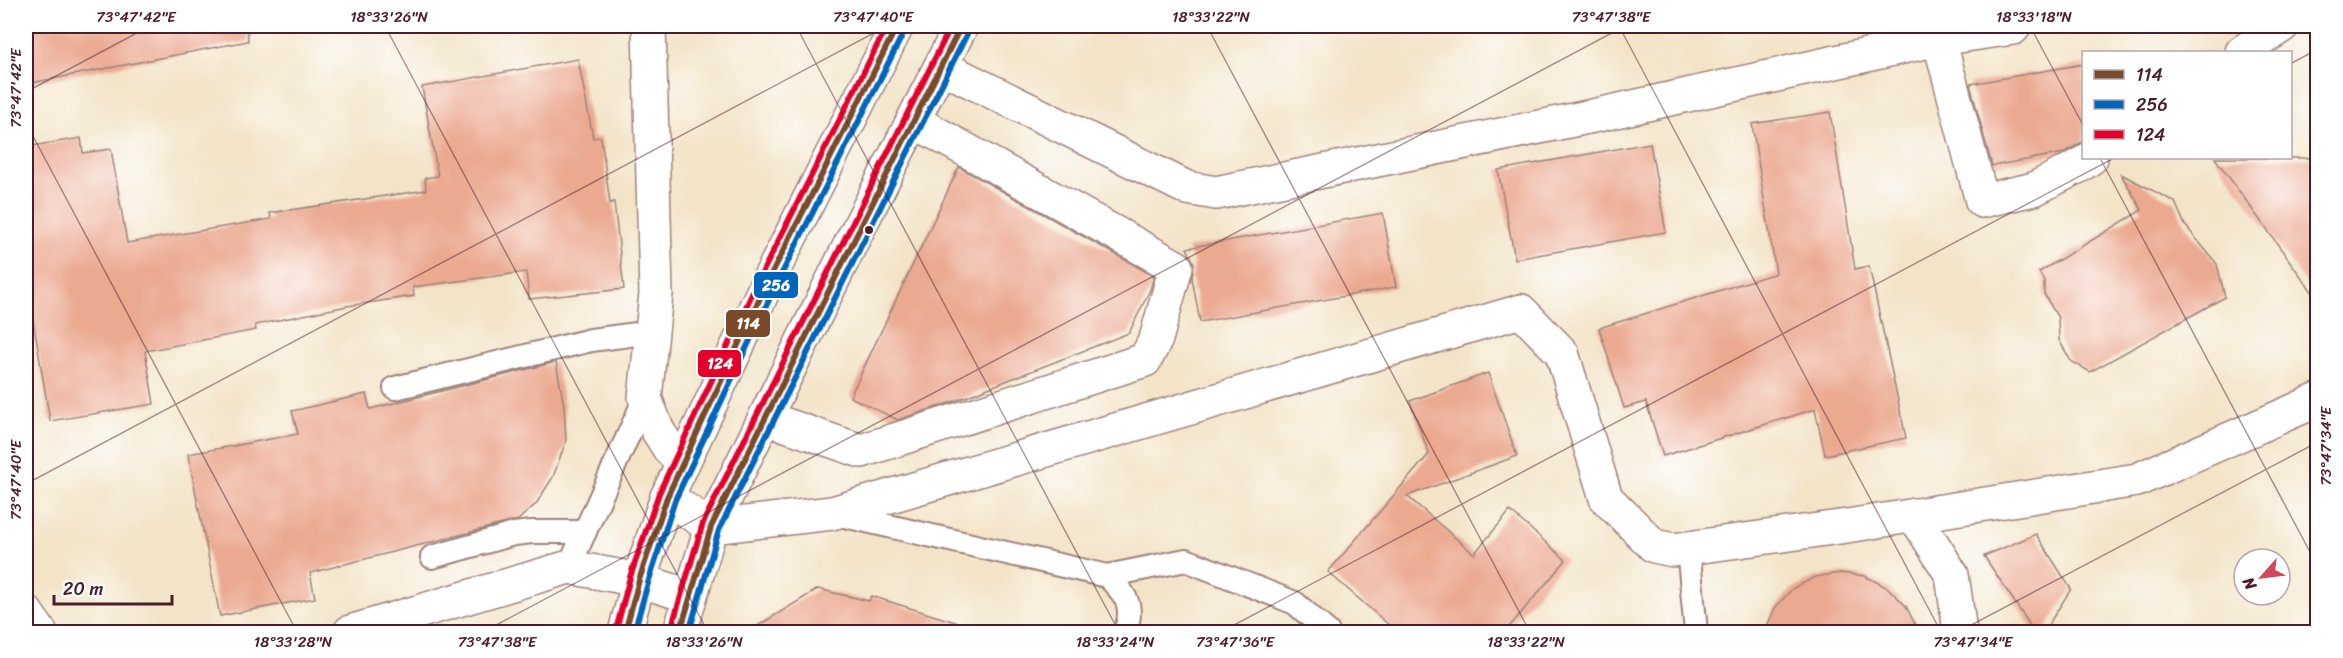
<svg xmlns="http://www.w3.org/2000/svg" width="2343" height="658" font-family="Sriracha,sans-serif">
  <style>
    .building { fill: #eba990 }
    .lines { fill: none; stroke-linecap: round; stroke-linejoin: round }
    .lane-casing { stroke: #9e827a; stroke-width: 26 }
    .street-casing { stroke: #9e827a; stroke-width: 36 }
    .primary-casing { stroke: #9e827a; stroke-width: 36 }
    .lane { stroke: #fff; stroke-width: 22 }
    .street { stroke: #fff; stroke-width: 33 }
    .primary { stroke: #fff; stroke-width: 33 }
    .bus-1-casing { stroke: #fff; stroke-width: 10 }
    .bus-2-casing { stroke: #fff; stroke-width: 10 }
    .bus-3-casing { stroke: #fff; stroke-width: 10 }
    .bus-1 { stroke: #7a4b2a; stroke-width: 6 }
    .bus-2 { stroke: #0065bd; stroke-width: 6 }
    .bus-3 { stroke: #e4002b; stroke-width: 6 }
    .ticks { fill: none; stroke: #4a1f2b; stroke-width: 1.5; stroke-opacity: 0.45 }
    .bus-dot { fill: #4a1f2b; stroke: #fff; stroke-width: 2 }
    .line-badge { stroke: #fff; stroke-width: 2 }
    .badge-label { font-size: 16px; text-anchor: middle; font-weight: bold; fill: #fff }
    .neatline { fill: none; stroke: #4a1f2b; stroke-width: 2 }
    .ticks-label { font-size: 15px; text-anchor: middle; fill: #4a1f2b }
  </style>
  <rect width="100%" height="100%" fill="#fff"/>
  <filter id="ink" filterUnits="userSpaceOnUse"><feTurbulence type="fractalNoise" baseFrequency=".0167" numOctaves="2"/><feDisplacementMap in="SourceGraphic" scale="12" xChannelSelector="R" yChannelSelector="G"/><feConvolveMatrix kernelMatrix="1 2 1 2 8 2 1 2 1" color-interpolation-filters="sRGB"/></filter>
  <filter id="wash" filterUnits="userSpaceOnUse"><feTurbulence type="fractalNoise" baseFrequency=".008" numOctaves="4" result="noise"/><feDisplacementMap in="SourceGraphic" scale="24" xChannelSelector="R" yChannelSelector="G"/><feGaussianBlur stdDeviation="1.35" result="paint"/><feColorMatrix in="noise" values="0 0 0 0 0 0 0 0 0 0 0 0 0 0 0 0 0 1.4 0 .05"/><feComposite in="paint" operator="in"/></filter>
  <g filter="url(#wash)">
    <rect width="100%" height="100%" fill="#f3e4c8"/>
    <g id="blocks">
      <g class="building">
        <path d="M26,26H247L248,41L26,84Z"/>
        <path d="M578,59L593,138L601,137L610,203L614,202L624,289L529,299L526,272L413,287L414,296L347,306L255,325L256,330L145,351L154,404L50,421L26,277V147L81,138L83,153L111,149L127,243L271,219L270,213L426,190L425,178L438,176L422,87Z"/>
        <path d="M2084,64V141L2064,153L1992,166L1970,84Z"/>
        <path d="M1830,112L1855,269L1869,266L1906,438L1825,455L1815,409L1663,456L1646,402L1624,408L1599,328L1776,273L1752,124Z"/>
        <path d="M1650,143L1666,232L1515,259L1498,170Z"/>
        <path d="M2215,158H2318V300Z"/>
        <path d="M959,167L1154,276L1150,290L1129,333L955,401L898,420L850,397Z"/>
        <path d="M2121,174L2175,202L2185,225L2217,264L2225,297L2090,372L2071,361L2059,340L2058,318L2044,294V281L2039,272L2142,210Z"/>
        <path d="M1383,213L1396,287L1200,322L1192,278L1194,263L1187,248Z"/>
        <path d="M556,362L564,406L566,441L553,477L536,504L518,520L310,573L315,598L220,616L188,454L298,434L292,411L366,394L370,409Z"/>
        <path d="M1488,373L1517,456L1407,496L1474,554L1510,511L1566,560L1504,633H1398L1328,572L1429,454L1410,401Z"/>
        <path d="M2036,534L2071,589L2043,633H2035L1984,556Z"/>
        <path d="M1840,573L1865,576L1888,588L1906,606L1919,633H1764L1775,608L1792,589L1815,577Z"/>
        <path d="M818,589L869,601L871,596L965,625L964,633H746Z"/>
      </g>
    </g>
  </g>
  <g filter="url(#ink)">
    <use href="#blocks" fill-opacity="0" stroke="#9e827a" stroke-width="1.5"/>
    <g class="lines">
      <defs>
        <g id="lane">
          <path d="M395,388L591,340L652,332"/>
          <path d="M836,514L1107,576C1126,595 1135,605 1125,632"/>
          <path d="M1688,548L1696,632"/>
          <path d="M432,557L514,534L532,532H585"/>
          <path d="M569,567L645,398"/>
          <path d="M1107,576L1186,560L1295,603L1328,632"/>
        </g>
        <g id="street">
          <path d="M649,26L656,294L645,398L658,431L670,450L683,461"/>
          <path d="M1939,39L1982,201L2034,189L2079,166L2091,158"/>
          <path d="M2242,52L2282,26"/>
          <path d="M942,67L1187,188L1216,193L1593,116L1939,39L2013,28"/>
          <path d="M766,418L861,451L1145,360L1156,339L1176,267L914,121"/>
          <path d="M667,497L711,527L832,513L1521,311L1562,353L1606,498L1654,546L1673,550L1847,526L2137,480L2318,400"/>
          <path d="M1914,515L1952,575L1960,632"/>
          <path d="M26,612L40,632"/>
          <path d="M350,632L569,567L639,580L689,596"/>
        </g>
        <g id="primary">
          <path d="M625,632L639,580L667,497L767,283L897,26"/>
          <path d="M680,632L711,527L852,241L961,26"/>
        </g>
      </defs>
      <use href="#lane" class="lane-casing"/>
      <use href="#street" class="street-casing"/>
      <use href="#primary" class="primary-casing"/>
      <use href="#lane" class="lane"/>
      <use href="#street" class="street"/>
      <use href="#primary" class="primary"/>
      <defs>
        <g id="bus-1">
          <path d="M625,632L639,580L667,497L767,283L897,26"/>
          <path d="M680,632L711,527L961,26"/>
        </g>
        <g id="bus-2">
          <path d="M634,632L648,583L675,500L775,287L905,30"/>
          <path d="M689,632L719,530L969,30"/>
        </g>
        <g id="bus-3">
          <path d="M671,629L703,523L951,26"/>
          <path d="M616,630L630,577L659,493L759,279L887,26"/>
        </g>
      </defs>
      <use href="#bus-1" class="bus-1-casing"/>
      <use href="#bus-2" class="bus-2-casing"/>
      <use href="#bus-3" class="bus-3-casing"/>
      <use href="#bus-1" class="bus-1"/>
      <use href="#bus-2" class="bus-2"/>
      <use href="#bus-3" class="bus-3"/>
    </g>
  </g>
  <path class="ticks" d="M385,26L708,632M796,26L1119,632M1207,26L1530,632M1619,26L1941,632M2030,26L2084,127M2290,64L2318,49M26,92L150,26M26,123L297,632M2100,158L2318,567M26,484L887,26M483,632L1625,26M1221,632L2114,158M1958,632L2318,442"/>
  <circle class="bus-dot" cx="869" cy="230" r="5"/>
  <g class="line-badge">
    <rect x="753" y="271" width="46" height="28" rx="6" fill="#0065bd"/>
    <rect x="725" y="309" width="46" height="29" rx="6" fill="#7a4b2a"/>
    <rect x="697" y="349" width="45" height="29" rx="6" fill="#e4002b"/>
  </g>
  <g class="badge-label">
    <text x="776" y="291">256</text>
    <text x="748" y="329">114</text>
    <text x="720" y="369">124</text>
  </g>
  <rect width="2343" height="658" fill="none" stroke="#fff" stroke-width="66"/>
  <rect x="2082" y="51" width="210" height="108" fill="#ffffff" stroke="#b7a5aa" stroke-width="1.5"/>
  <rect x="2094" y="70" width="30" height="9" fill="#7a4b2a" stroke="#b7a5aa" stroke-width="1.5"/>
  <text x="2136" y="81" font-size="18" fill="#4a1f2b">114</text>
  <rect x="2094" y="100" width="30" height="9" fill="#0065bd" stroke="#b7a5aa" stroke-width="1.5"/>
  <text x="2136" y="111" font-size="18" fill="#4a1f2b">256</text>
  <rect x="2094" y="130" width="30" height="9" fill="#e4002b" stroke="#b7a5aa" stroke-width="1.5"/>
  <text x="2136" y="141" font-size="18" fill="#4a1f2b">124</text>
  <g transform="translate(2262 577) rotate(242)"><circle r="28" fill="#ffffff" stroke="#b7a5aa" stroke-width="1.5"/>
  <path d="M0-4.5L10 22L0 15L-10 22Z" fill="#d1495b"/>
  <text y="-9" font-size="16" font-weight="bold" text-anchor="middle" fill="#4a1f2b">N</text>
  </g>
  <path d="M54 595v9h118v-9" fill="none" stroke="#4a1f2b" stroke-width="3"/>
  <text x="63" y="595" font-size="18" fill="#4a1f2b" stroke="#ffffff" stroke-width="4.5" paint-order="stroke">20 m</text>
  <rect x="33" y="33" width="2277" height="592" class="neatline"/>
  <g class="ticks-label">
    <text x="136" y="22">73°47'42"E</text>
    <text x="389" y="22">18°33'26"N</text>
    <text x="873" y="22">73°47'40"E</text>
    <text x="1211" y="22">18°33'22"N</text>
    <text x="1611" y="22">73°47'38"E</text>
    <text x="2034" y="22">18°33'18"N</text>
    <text transform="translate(16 88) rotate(-90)" y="5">73°47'42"E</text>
    <text transform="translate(2326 446) rotate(-90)" y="5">73°47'34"E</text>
    <text transform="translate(16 480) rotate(-90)" y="5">73°47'40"E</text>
    <text x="293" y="647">18°33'28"N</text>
    <text x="497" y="647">73°47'38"E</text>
    <text x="704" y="647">18°33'26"N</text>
    <text x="1115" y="647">18°33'24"N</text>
    <text x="1235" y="647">73°47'36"E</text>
    <text x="1526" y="647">18°33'22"N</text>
    <text x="1973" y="647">73°47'34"E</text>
  </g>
</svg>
